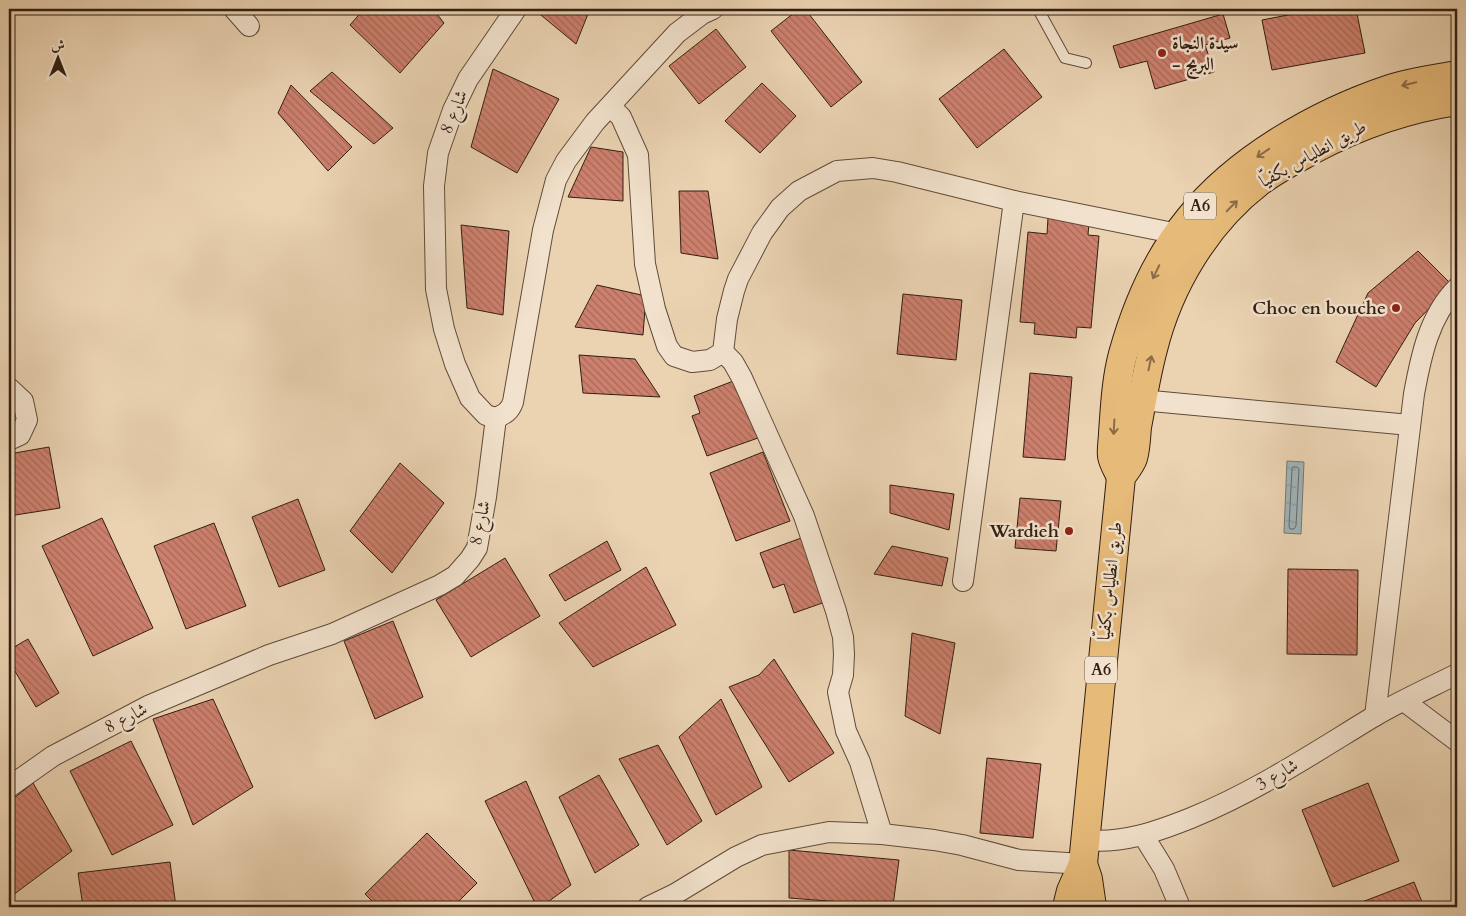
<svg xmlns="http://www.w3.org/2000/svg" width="1466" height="916" font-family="Cardo,Amiri,serif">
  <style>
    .water { fill: url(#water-ripples); stroke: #737876 }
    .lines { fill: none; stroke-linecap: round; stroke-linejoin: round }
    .shore { stroke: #686966; stroke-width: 1 }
    .building { fill: url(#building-back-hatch); stroke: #321e12 }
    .service-casing { stroke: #604b3a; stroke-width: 12 }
    .minor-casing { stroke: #604b3a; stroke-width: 22 }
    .trunk-casing { stroke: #321e12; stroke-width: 30 }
    .service { stroke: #f2e2cd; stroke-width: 10 }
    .minor { stroke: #f2e2cd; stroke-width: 20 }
    .trunk { stroke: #e6ba79; stroke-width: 28 }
    .oneway { stroke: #8c6c46 }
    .poi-dot { fill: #8f2418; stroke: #f2e2cd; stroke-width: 2 }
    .labels { text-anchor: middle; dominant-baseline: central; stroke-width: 5; stroke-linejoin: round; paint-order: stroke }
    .shield { fill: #f2e2cd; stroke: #6c594a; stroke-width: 1 }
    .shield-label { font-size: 16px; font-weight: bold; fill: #321e12 }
    .poi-label { font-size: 18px; font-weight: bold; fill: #321e12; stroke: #f2e2cd; text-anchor: end }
    .street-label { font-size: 18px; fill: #321e12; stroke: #f2e2cd }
  </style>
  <defs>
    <pattern id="water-ripples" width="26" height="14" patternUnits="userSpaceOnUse" patternTransform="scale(1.25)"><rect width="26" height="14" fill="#9fb4b9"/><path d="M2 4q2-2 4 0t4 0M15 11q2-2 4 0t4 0" fill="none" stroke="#899a9e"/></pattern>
    <pattern id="building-back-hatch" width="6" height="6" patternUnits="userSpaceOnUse" patternTransform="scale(1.25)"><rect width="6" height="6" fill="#cd806d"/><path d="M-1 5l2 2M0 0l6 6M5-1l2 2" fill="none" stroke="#a76858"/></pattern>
  </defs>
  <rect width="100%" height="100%" fill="#ebd3b2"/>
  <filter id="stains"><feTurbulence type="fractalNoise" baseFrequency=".004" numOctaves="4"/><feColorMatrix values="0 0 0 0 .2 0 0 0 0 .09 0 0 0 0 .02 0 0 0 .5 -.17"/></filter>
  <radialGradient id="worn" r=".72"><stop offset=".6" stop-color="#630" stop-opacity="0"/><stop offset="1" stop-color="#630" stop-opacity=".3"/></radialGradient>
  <path class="water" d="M1287,461L1304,462L1301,534L1284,533Z"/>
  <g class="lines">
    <path class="shore" d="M1293,467H1297L1299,469L1296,526L1294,529H1290L1289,526L1292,469Z"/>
  </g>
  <g class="building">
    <path d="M364,9H433L444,23L400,73L350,25Z"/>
    <path d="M538,9H590L576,44L536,11Z"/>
    <path d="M799,9H805L862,82L831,107L771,31Z"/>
    <path d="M1319,9H1356L1365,53L1272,70L1262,20Z"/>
    <path d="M1223,14L1230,38L1205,45L1214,72L1155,89L1147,61L1120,68L1113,46Z"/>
    <path d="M716,29L746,67L699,104L669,66Z"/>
    <path d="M1004,49L1042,97L977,148L939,99Z"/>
    <path d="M493,69L559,99L517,173L471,147Z"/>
    <path d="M332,72L393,128L374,144L310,91Z"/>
    <path d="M762,83L796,116L760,153L725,121Z"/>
    <path d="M291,85L352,147L328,171L278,113Z"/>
    <path d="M591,147L623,152V201L568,197Z"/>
    <path d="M679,191H708L718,259L681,253Z"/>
    <path d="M1048,218L1089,222L1088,235L1099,236L1091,328L1077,327L1076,338L1034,334L1035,323L1020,322L1028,232L1047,234Z"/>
    <path d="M461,225L509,231L503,315L467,308Z"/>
    <path d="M1418,251L1452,285L1415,323L1376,387L1336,362L1368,293Z"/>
    <path d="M597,285L646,296L643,335L575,327Z"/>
    <path d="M903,294L962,300L956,360L897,354Z"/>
    <path d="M579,355L635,359L660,397L583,393Z"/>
    <path d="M1030,373L1072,377L1065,460L1023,457Z"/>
    <path d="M736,380L758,438L707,456L692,416L700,413L694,396Z"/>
    <path d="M49,447L60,508L9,516V454Z"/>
    <path d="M763,452L790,521L736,541L710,473Z"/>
    <path d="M400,463L444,503L392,573L350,531Z"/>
    <path d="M890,485L954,494L949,530L890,513Z"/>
    <path d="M1020,498L1061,501L1056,551L1015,548Z"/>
    <path d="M298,499L325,570L279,587L252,517Z"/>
    <path d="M102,518L153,628L93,656L42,546Z"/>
    <path d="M214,523L246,606L186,629L154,546Z"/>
    <path d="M804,537L828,601L794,613L784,584L773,588L760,553Z"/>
    <path d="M607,541L621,570L565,601L549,575Z"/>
    <path d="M892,546L948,558L942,586L874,574Z"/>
    <path d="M505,558L540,616L471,657L436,600Z"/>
    <path d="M646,567L676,625L593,667L559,623Z"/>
    <path d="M1288,569L1358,570L1357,655L1287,654Z"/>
    <path d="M393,621L423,697L375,719L344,641Z"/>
    <path d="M912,633L955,643L940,734L905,716Z"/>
    <path d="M28,639L59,693L36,707L9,661V650Z"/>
    <path d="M774,659L834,753L789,782L729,687L759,675Z"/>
    <path d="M213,699L253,787L193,825L153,719Z"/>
    <path d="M721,699L762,787L716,815L679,737Z"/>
    <path d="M131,741L173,825L112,855L70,771Z"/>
    <path d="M658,745L702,821L667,845L619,759Z"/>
    <path d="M987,758L1041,764L1033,838L980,833Z"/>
    <path d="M599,775L639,845L595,873L559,797Z"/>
    <path d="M526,781L571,885L541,907H537L485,801Z"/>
    <path d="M33,783L72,851L9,898V802Z"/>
    <path d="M1368,783L1399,861L1333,887L1302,810Z"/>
    <path d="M427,833L477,883L453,907H378L365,894Z"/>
    <path d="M789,850L899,860L893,906L789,898Z"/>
    <path d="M170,862L176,907H83L78,873Z"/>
    <path d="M1414,882L1424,907H1349Z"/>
  </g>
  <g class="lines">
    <defs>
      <path id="service" d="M1038,9L1065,58L1086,63"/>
      <g id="minor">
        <path d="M234,9L249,26"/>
        <path d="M611,107L621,117L638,155L645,264L655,309L667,346L674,356L692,362L710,360L723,352L727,319L734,291L738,279L762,233L780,208L799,191L837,171L873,168L897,172L1014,201L1178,234"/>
        <path d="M723,352L733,362L742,378L804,516L836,611L843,637L844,654L843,675L838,692L846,731L860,762L882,834"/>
        <path d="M9,388L23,401L27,420L20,435L9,440"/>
        <path d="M1141,400L1410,425"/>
        <path d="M496,418C505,414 510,411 513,402L543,230L556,180L566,161L595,122L677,33L702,14L713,9"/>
        <path d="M963,581L1014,201"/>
        <path d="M1404,701L1457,741"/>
        <path d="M1375,716L1414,394C1421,356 1429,316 1457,288"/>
        <path d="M9,787L53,756L148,706L269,655L332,634L440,585L455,576L470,559L477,548L486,497L496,418L486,415L470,398L455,364L444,329L436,289L434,186L438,153L453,110L468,79L516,9"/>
        <path d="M1143,835L1164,869L1180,907"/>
        <path d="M1084,840C1122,844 1156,832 1191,818C1257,791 1312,754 1373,717C1400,701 1429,688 1457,674"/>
        <path d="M648,907L675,894L736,857L762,845L829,832L882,834L934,840L962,845L1019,860L1083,864"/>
      </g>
      <g id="trunk">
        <path d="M1121,477C1118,470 1113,463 1112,456C1111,449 1113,440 1113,433C1115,406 1116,380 1123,354C1136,307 1158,257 1189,219C1237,159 1318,113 1390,89C1412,82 1435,79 1457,75"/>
        <path d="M1067,907L1071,891L1083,864"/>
        <path d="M1092,907L1088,879L1083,864L1121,477C1125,471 1131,464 1133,458C1136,448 1136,437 1137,427C1142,401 1146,375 1153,349C1169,285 1206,223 1259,182C1276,169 1296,159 1314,149C1361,124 1405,109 1457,101"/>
      </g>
    </defs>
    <use href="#service" class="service-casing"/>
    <use href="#minor" class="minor-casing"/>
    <use href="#trunk" class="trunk-casing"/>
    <use href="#service" class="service"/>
    <use href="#minor" class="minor"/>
    <use href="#trunk" class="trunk"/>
  </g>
  <defs><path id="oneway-shaft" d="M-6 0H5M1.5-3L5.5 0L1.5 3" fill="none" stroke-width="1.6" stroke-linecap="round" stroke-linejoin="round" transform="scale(1.25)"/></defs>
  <g class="oneway">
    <use href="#oneway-shaft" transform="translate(1409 84) rotate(167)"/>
    <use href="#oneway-shaft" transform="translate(1263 153) rotate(146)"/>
    <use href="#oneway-shaft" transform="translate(1232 206) rotate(-45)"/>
    <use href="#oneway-shaft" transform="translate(1156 272) rotate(116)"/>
    <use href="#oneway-shaft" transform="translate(1150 363) rotate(-78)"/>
    <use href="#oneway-shaft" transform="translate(1114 427) rotate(93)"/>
  </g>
  <g class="poi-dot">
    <circle cx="1162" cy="53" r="5"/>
    <circle cx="1396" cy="308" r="5"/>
    <circle cx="1069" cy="531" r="5"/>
  </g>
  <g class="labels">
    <g class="shield">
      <rect x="1184" y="192.5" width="32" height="27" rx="4"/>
      <rect x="1085" y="656.5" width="32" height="27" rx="4"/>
    </g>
    <g class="shield-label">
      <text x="1200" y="206">A6</text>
      <text x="1101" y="670">A6</text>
    </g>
    <g class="poi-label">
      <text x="1172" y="43" text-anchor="start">سيدة النجاة<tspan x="1172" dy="21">- البريج</tspan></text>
      <text x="1386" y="308">Choc en bouche</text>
      <text x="1059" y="531">Wardieh</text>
    </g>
    <g class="street-label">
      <text transform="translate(454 112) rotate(-68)">شارع 8</text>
      <text transform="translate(1313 154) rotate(-29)">طريق انطلياس بكفيّا</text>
      <text transform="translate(480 523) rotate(-78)">شارع 8</text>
      <text transform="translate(1110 581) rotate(-84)">طريق انطلياس بكفيّا</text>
      <text transform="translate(126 718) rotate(-27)">شارع 8</text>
      <text transform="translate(1277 775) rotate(-30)">شارع 3</text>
    </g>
  </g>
  <rect width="1466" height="916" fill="none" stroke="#ebd3b2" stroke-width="30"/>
  <rect x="10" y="10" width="1446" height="896" fill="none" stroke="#321e12" stroke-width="2.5"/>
  <rect x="15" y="15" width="1436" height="886" fill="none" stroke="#321e12"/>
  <g transform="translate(58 58)" stroke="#f2e2cd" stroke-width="4" paint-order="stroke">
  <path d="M0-4L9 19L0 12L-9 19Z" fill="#321e12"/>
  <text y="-8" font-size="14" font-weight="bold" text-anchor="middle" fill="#321e12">ش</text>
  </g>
  <rect width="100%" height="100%" filter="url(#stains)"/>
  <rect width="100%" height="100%" fill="url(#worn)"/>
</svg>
